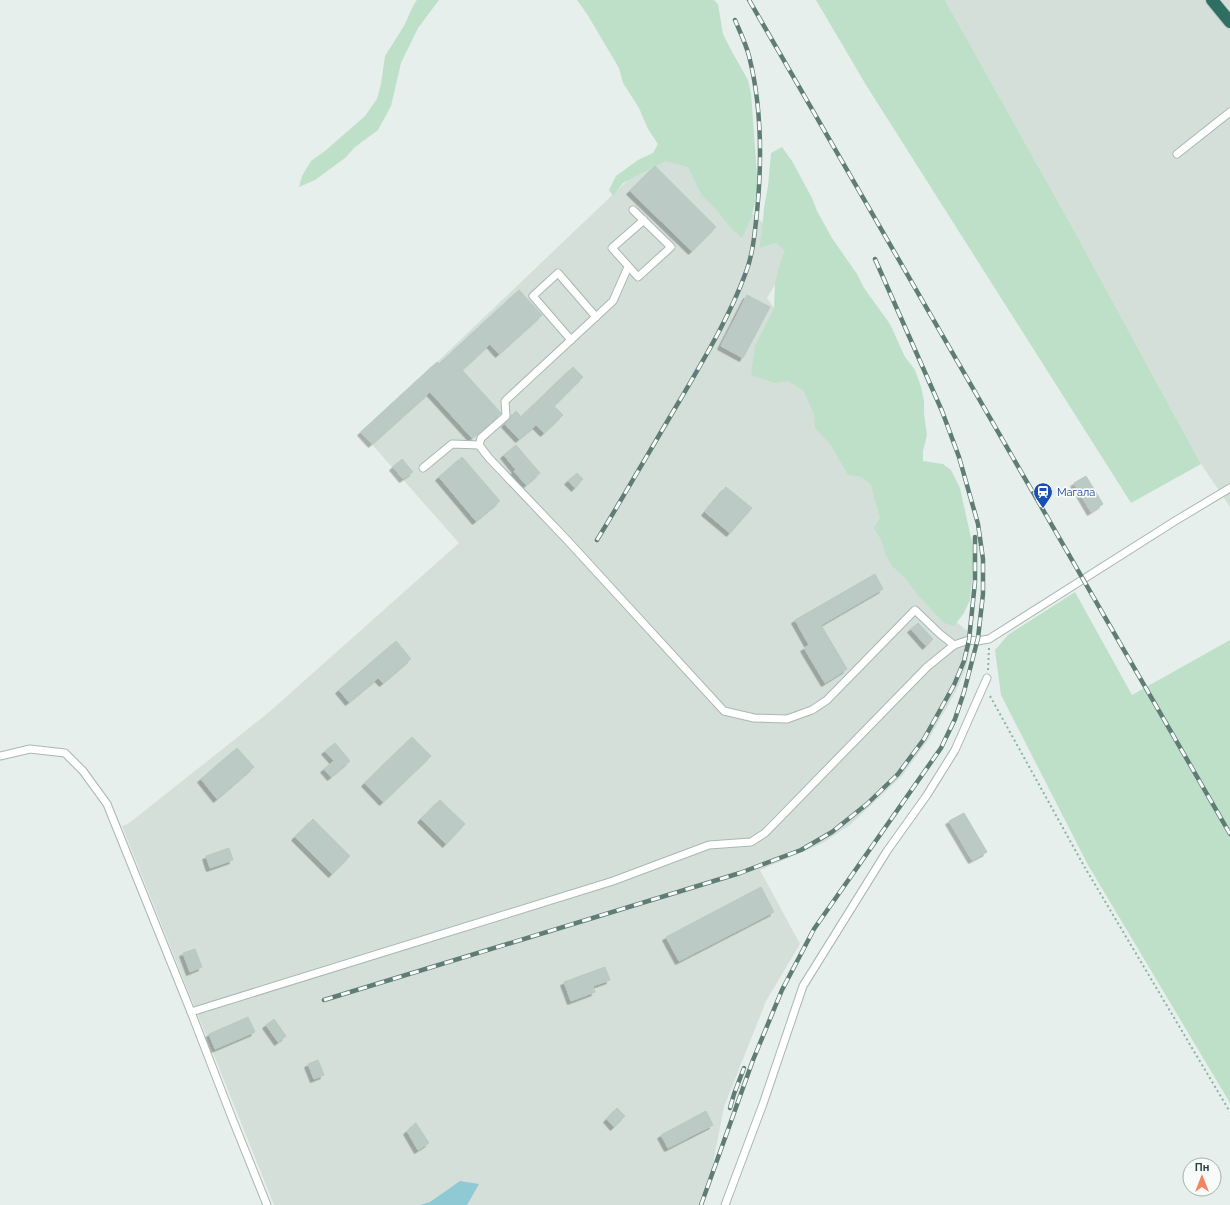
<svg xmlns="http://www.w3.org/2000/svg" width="1230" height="1205" font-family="Raleway,sans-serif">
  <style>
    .built { fill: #d4dfda }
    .green { fill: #bfe0c8 }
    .water { fill: #8ec9d4 }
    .building { fill: #bbcac4; stroke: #b8c9c2; filter: url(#shadow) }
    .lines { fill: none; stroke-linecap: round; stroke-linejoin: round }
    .lane-casing { stroke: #a8b8b2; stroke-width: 9 }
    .highway-casing { stroke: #c2cac8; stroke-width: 14 }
    .path { stroke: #86b3a5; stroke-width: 2; stroke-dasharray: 2 3; stroke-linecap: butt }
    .lane { stroke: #fff; stroke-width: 7 }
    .highway { stroke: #2f6f62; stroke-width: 12 }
    .rail-casing { stroke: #5f7d75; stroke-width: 4.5 }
    .rail { stroke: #f7fbf9; stroke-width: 3; stroke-dasharray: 9; stroke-linecap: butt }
    .labels { text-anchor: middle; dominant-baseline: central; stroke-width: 3.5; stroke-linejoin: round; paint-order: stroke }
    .transit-label { font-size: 11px; fill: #164399; stroke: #f7fbf9; text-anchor: start }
  </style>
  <defs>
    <filter id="shadow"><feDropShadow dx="-3.5" dy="3.5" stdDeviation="0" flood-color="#0004"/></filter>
  </defs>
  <rect width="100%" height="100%" fill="#e6efeb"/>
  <g class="built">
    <path d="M945,0H1230V507L1201,464L1070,223Z"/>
    <path d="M667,143L796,250L767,298L784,322L954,620L973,636L966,668L956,691L928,740L902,776L850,825L821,844L760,870L800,944L766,1001L724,1107L712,1168L698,1205H274L122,826L128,824L268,713L459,543L361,432L437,362Z"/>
  </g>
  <g class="green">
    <path d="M417,0H439L418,28L401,63L391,106L378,130L355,147L345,158L315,180L299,187L302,176L311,161L325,151L365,116L377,99L381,84L385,56L404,26L414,4Z"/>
    <path d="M577,0H714L718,4L723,34L731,50L748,80L751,93L758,188L752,216L742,238L731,228L715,208L701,194L688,167L666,161L623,183L613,196L609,190L616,176L638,160L653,153L658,144L648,129L639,108L623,83L619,68L587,14Z"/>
    <path d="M816,0H945L1070,223L1201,464L1131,503L866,85Z"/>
    <path d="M782,147L792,161L812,198L817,211L832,238L857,274L864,288L890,324L905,357L915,370L921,387L924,401V414L927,435L923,451V461L943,464L951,470L960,488L973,547V571L970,600L964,613L954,626L944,623L917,594L905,578L892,566L885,553L881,540L874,528L880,518L871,485L862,477L848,475L831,445L815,428L814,415L804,391L788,381L775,383L751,375L755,346L769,318L774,307L775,283L781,260L785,251L776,243L759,248L762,231L764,208L768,186L771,153Z"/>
    <path d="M1075,592L1132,695L1230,640V1103L1088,865L1001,695L995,650L1008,635Z"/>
  </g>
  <path class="water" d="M460,1181L479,1184L467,1205H420L430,1202Z"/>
  <g class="building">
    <path d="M655,166L716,227L692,251L630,191Z"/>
    <path d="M519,290L542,315L499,354L490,344L462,370L501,413L472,438L430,392L372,444L361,432L437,362L439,364Z"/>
    <path d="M747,295L770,307L743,358L721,346Z"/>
    <path d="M573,367L583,377L554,406L563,415L544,433L536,425L519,439L505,424L516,411L521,417Z"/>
    <path d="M516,445L540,473L526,485L514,471L516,470L504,455Z"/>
    <path d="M462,457L500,501L476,521L439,477Z"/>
    <path d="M402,459L413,472L403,479L393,467Z"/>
    <path d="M577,473L583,479L575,488L568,481Z"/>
    <path d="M1086,476L1103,504L1091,512L1074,483Z"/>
    <path d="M726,487L752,508L730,533L705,512Z"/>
    <path d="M875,574L883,589L821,625L847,669L825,683L804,648L809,645L795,620Z"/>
    <path d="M918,623L933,639L926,646L911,629Z"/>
    <path d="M396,641L411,659L383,683L378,678L349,702L339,690Z"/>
    <path d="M412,737L431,756L383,802L365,783Z"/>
    <path d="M335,743L350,761L331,777L324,769L334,761L325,751Z"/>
    <path d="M237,748L254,767L217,799L201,779Z"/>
    <path d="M440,800L465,824L446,844L421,819Z"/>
    <path d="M964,813L987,852L972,860L949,821Z"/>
    <path d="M313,819L350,856L332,874L295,837Z"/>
    <path d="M229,848L233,860L210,868L206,856Z"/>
    <path d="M761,887L774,912L679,961L666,937Z"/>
    <path d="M195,949L202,967L190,972L183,953Z"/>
    <path d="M605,967L610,980L593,986L595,992L571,1001L564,982Z"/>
    <path d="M248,1017L255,1032L215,1049L209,1034Z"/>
    <path d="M274,1019L286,1036L278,1042L266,1025Z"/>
    <path d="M318,1060L324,1075L314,1079L308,1064Z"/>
    <path d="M617,1108L625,1116L614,1127L607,1119Z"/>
    <path d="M706,1111L713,1125L668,1148L661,1135Z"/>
    <path d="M416,1123L429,1143L418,1150L407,1131L413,1126L414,1124Z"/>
  </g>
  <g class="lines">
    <defs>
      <g id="lane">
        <path d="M1177,154L1230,112"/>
        <path d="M633,210L671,247L638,277L612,248L644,220"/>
        <path d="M628,267L613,301L505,401L506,416L481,438L479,445L489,458L568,541L724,711L754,718L787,719L812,710L827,700L915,610L940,634L954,645"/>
        <path d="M571,340L533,296L558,273L596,317"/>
        <path d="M423,468L452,444L479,445"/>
        <path d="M0,756L30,749L65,753L83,771L107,804L191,1012L232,1118L267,1205"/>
        <path d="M191,1012L613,881L709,845L751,842L765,833L927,667L954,645L969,640L977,641L989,639L1175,521L1230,488"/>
        <path d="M725,1205L763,1104L803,986L887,851L927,795L955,750L987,678"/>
      </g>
      <path id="highway" d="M1212,0L1230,22"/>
    </defs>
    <use href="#lane" class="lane-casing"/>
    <use href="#highway" class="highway-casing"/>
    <g class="path">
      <path d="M988,670L989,648"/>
      <path d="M990,696L1084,866L1230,1112"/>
    </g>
    <use href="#lane" class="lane"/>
    <use href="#highway" class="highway"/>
    <defs>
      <g id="rail">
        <path d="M749,0L1230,834"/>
        <path d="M597,540C625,494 652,447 680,400C704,359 730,316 746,272C753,254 755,231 757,212C762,161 762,107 749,56C746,44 740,32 735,20"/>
        <path d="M324,1000L740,873L801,850L832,832L867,804L898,774L924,739L954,685L964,661L969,640L975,582V537"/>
        <path d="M730,1108L734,1094L744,1068"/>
        <path d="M701,1205L753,1060L782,990L814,929L941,748L955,719L964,692L978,638L983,594V559L978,524L959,457L942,411L875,259"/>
      </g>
    </defs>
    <use href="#rail" class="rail-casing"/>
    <use href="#rail" class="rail"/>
  </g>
  <defs>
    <symbol id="station-pin" viewBox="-11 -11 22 30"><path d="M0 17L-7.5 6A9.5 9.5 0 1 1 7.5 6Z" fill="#1a4fb4" stroke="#f7fbf9"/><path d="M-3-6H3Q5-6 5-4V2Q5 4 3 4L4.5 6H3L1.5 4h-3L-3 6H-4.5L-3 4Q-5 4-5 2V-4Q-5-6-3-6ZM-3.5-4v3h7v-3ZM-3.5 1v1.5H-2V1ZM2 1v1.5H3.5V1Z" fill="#fff"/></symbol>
  </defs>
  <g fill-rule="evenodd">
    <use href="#station-pin" x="1032" y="481" width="22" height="30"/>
  </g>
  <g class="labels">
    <g class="transit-label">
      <text x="1057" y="492">Магала</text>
    </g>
  </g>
  <g transform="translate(1202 1177)"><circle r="19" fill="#f7fbf9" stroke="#a3b1ad"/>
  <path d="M0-3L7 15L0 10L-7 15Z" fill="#f4845f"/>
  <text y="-6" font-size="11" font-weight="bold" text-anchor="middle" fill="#24423a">Пн</text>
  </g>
</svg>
